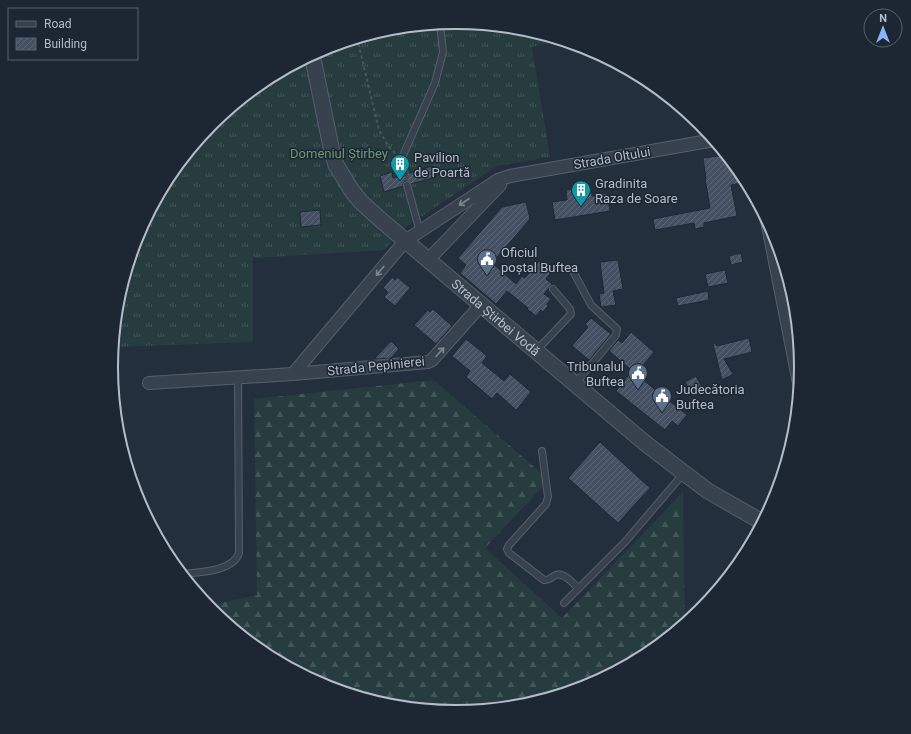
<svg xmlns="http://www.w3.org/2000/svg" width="911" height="734" font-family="Roboto,sans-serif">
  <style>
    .grass { fill: url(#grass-tufts) }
    .forest { fill: url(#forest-firs) }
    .building { fill: url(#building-hatch); stroke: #1f2835 }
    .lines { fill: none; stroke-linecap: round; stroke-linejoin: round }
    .service-casing { stroke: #565f6c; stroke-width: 8 }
    .minor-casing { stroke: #565f6c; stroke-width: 14 }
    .tertiary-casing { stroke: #565f6c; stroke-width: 17 }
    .path { stroke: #44595c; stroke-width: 2; stroke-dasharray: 3 3; stroke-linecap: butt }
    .service { stroke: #38414e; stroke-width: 6 }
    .minor { stroke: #38414e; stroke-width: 12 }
    .tertiary { stroke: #38414e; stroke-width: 15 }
    .oneway { stroke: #7c8592 }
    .labels { text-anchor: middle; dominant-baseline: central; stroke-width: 3; stroke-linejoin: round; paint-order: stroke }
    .park-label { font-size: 13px; fill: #6b9a76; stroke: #1d2633 }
    .poi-label { font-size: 13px; fill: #b4bcc9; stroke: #1d2633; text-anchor: start }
    .street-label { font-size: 13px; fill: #b4bcc9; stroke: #1d2633 }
    .rim { fill: none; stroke: #b4bcc9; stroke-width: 2 }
  </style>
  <defs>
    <pattern id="grass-tufts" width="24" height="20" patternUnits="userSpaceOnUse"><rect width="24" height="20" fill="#263c3f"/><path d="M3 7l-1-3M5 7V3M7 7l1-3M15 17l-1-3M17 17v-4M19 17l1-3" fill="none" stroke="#435659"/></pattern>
    <pattern id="forest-firs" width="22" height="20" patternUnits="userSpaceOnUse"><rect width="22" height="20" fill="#263c3f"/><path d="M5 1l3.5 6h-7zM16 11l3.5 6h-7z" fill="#435659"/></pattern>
    <pattern id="building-hatch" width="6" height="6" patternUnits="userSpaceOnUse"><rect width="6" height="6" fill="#455162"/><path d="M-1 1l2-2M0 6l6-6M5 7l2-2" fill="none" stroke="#5d6877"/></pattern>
  </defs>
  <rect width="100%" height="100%" fill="#242f3e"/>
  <path class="grass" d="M456,22L523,29L556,39V41L532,47L550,157L497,166L403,229L384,250L253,258V342L113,347L117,299L137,235L169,175L212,123L264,80L324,48L388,29Z"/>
  <path class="forest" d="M434,380L549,480L485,548L562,618L683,492L685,623L647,654L587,686L523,705L455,712L388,705L323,686L264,654L211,611L207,606L257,595L254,399Z"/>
  <g class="building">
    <path d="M725,155L740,173L742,183L731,185L737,216L704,223V227L695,229L694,223L655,230L653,219L710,208L705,179H706L703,158Z"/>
    <path d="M432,166L436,177L411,184L408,181H405L403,184V186L384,192L380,176L392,172L393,178L401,176L406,178L408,177L409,173Z"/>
    <path d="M591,186L592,196L607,193L610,211L555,220L552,202L567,200L566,190Z"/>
    <path d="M526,202L530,219L492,263L516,284L522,276L525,278L539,261L552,271L546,279L552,284L544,294L551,299L547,304L548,306L543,312L541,310L536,316L527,309L528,308L507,291L496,304L460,273L466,265L458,258L502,207Z"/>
    <path d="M320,210L321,225L301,227L300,212Z"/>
    <path d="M741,253L743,262L731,265L729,256Z"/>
    <path d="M618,260L623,289L613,291L616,305L601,307L599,294L604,293L600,262Z"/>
    <path d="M725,270L728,283L708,287L705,274Z"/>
    <path d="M392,277L395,280L397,277L410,288L395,306L384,297L388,292L383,288Z"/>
    <path d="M708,291L709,300L678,306L676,298Z"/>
    <path d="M433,309L452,326L436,344L414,325L428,310L430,312Z"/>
    <path d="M591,318L611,334L589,360L572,346L588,327L585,324Z"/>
    <path d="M631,332L654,352L636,374L609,351L618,340L622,343Z"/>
    <path d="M749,338L752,352L724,359L733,374L722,380L713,344L715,343L717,346Z"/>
    <path d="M466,339L487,356L482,363L504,381L510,374L531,392L516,410L497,393L492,399L466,377L470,371L452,356Z"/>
    <path d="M391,341L399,349L391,358L377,359L375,358Z"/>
    <path d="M632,371L687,415L678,426L672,421L665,430L616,391Z"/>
    <path d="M696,376L704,391L693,397L685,382Z"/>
    <path d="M600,442L650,488L618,523L568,478Z"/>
  </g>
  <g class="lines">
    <defs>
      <g id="service">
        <path d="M405,174L401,160L435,83L443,52L440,24"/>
        <path d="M407,185L420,232"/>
        <path d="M573,271L591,305L617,329L616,335L575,384"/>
        <path d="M536,351L571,314L570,309L553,289"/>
        <path d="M542,451L548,497L546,504L509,545L507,549L509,553L544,580C549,581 551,577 556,575C564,572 573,583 578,588"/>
        <path d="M182,574C198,572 233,572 239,553L238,377"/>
        <path d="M564,603L625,542L683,474"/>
      </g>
      <g id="minor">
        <path d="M767,221L799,383"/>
        <path d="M428,260L500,185"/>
        <path d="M293,374L405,241L498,180L510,176L714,140"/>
        <path d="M149,383L293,374L428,362L432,360L481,305"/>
      </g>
      <g id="tertiary">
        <path id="s1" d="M312,54L332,152L336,165L352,191L361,202L382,221L645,443L684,473L708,491L762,522"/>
      </g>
    </defs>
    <use href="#service" class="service-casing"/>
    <use href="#minor" class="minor-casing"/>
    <use href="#tertiary" class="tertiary-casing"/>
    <path class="path" d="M357,38L379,130L388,146L395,153"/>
    <use href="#service" class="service"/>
    <use href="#minor" class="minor"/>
    <use href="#tertiary" class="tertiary"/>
  </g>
  <defs><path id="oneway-shaft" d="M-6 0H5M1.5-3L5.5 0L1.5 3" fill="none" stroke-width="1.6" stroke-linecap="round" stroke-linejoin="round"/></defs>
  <g class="oneway">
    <use href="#oneway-shaft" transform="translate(464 202) rotate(147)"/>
    <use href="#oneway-shaft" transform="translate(380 271) rotate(130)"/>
    <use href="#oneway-shaft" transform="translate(440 352) rotate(-48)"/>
  </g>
  <defs>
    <symbol id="building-pin" viewBox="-11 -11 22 30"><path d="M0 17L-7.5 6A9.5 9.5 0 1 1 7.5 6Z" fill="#0f9aa8" stroke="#1d2633"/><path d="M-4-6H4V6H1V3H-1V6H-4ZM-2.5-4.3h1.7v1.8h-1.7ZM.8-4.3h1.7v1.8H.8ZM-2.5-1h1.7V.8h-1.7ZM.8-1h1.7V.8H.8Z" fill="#fff"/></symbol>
    <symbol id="civic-pin" viewBox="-11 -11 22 30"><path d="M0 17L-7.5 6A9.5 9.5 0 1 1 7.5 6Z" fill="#5c6f8a" stroke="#1d2633"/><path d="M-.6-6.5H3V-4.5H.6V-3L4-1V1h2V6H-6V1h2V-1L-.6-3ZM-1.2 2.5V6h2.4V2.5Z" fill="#fff"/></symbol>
  </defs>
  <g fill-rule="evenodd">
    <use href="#building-pin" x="389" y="153" width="22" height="30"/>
    <use href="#building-pin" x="570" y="179" width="22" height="30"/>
    <use href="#civic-pin" x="476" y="248" width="22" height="30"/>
    <use href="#civic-pin" x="627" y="362" width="22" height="30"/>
    <use href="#civic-pin" x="651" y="385" width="22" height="30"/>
  </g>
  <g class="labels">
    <g class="park-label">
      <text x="339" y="153">Domeniul Știrbey</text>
    </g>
    <g class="poi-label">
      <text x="414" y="157">Pavilion<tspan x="414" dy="15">de Poartă</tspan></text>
      <text x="595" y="183">Gradinita<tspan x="595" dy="15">Raza de Soare</tspan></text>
      <text x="501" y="252">Oficiul<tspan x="501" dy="15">poștal Buftea</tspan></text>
      <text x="624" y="366" text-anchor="end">Tribunalul<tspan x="624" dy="15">Buftea</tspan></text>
      <text x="676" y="389">Judecătoria<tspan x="676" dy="15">Buftea</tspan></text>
    </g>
    <g class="street-label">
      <text transform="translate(612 158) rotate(-10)">Strada Oltului</text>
      <text stroke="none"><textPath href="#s1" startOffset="336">Strada Știrbei Vodă</textPath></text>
      <text transform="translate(376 366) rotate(-6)">Strada Pepinierei</text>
    </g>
  </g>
  <path d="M0 0H911V734H0ZM118 367a338 338 0 1 1 676 0a338 338 0 1 1-676 0Z" fill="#1d2633" fill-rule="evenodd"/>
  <path class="rim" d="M118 367a338 338 0 1 1 676 0a338 338 0 1 1-676 0Z"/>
  <rect x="8" y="8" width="130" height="52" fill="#1d2633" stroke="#59626f"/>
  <rect x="16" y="21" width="20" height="6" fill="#38414e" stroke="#59626f"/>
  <text x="44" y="28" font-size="12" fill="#b4bcc9">Road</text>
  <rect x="16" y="38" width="20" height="12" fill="url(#building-hatch)" stroke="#59626f"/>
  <text x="44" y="48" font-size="12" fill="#b4bcc9">Building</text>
  <g transform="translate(883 28)"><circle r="19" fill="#1d2633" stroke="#59626f"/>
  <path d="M0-3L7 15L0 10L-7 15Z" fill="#8ab4f8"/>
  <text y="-6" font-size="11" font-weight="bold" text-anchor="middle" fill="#b4bcc9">N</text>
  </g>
</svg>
